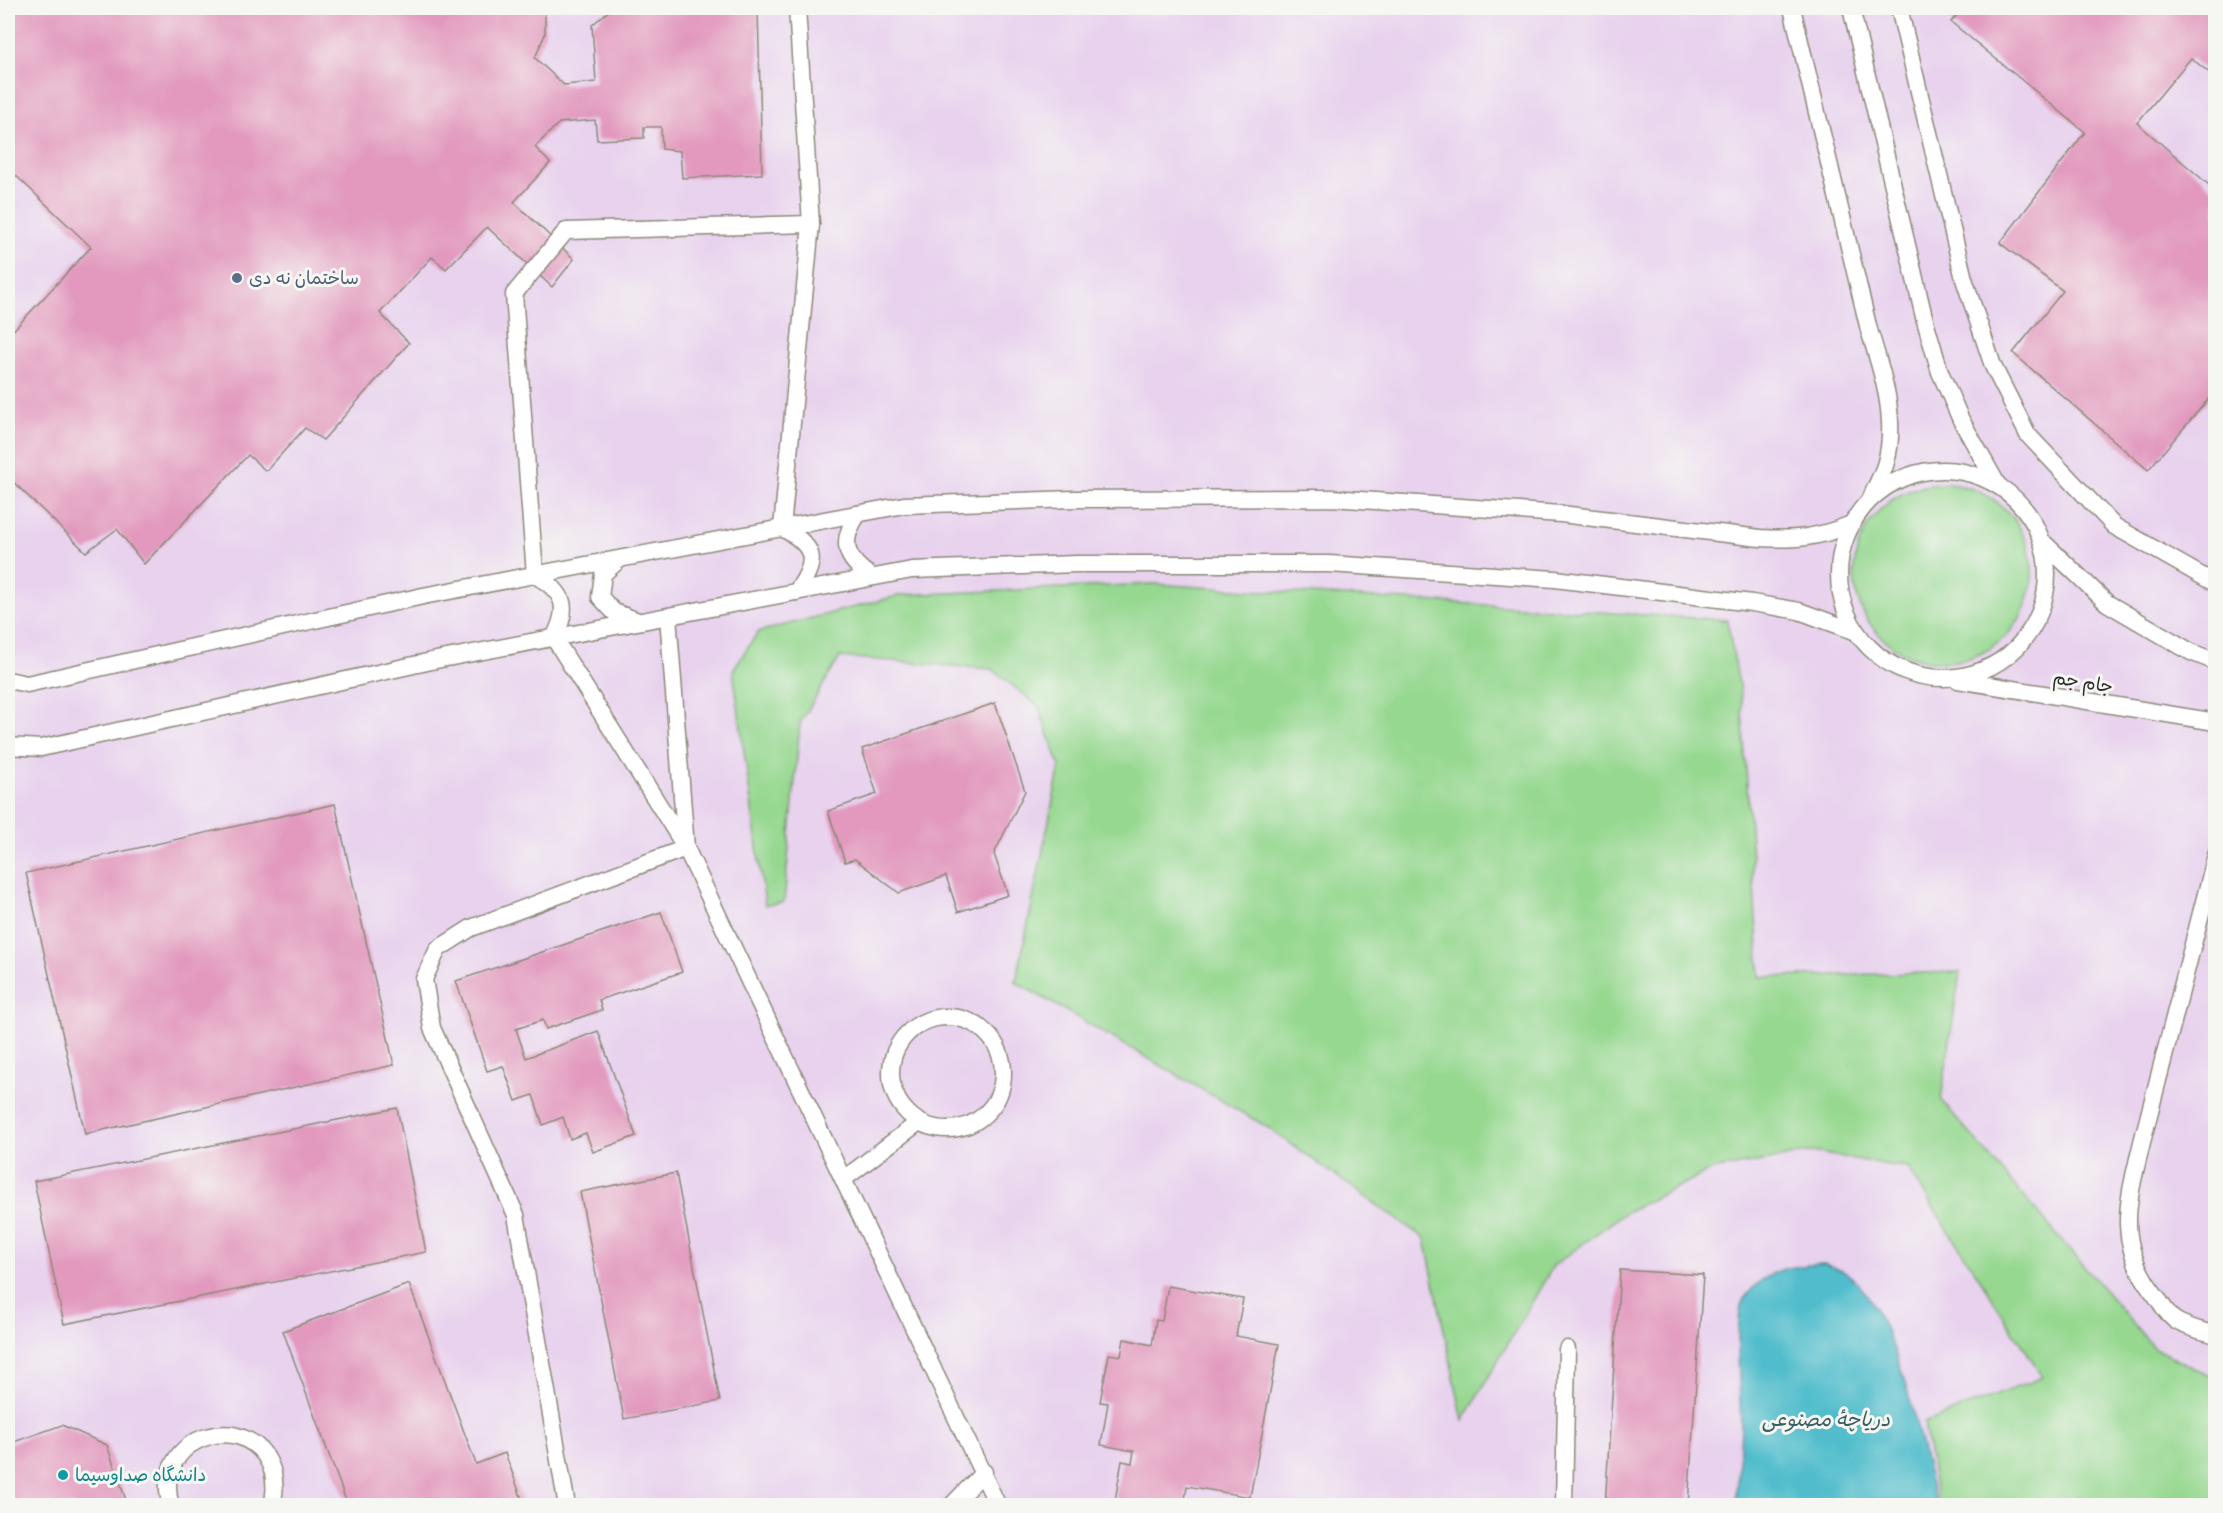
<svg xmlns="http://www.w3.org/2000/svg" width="2223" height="1513" font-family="Itim,'Playpen Sans Arabic',sans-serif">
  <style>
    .built { fill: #e8d2ee }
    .green { fill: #96d890; stroke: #60825e; stroke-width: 1.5 }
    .water { fill: #51bdcc; stroke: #3e747c; stroke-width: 1.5 }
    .building { fill: #e299bd }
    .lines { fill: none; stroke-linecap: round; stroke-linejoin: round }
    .service-casing { stroke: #8c887a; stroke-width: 19 }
    .service { stroke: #fff; stroke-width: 16 }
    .service-dot { fill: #5c6f8a; stroke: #f6f6f2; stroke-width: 2 }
    .culture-dot { fill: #0f9aa8; stroke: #f6f6f2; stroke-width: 2 }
    .labels { text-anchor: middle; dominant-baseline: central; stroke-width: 6; stroke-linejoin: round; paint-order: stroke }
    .service-label { font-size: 18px; fill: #4e5e75; stroke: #f6f6f2; text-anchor: start }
    .street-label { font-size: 18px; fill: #2b2b2b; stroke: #f6f6f2 }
    .culture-label { font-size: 18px; fill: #0d838f; stroke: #f6f6f2; text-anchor: start }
    .water-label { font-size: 20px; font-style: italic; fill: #385e63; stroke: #f6f6f2 }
  </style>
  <rect width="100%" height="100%" fill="#f6f6f2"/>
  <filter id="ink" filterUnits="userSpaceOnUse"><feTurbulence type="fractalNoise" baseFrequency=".0167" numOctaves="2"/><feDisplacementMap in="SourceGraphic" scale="12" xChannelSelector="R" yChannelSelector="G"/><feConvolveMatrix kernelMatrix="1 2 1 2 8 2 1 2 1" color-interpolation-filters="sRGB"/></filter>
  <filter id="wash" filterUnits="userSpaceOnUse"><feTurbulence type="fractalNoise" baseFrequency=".008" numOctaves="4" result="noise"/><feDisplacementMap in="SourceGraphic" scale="24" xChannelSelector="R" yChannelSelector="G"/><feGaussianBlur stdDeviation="1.35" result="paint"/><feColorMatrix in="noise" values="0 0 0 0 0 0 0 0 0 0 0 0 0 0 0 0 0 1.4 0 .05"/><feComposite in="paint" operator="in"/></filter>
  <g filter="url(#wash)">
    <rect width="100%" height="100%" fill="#ece4c8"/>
    <rect class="built" x="8" y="8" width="2207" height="1497"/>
    <g class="green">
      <circle cx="1943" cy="573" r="89"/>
      <path d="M1153,584L1727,620L1741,695L1760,977L1960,972L1941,1100L2154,1348L2215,1379V1505H1938L1924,1423L2043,1377L1908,1168L1812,1152L1712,1170L1626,1212L1553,1266L1463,1421L1425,1239L1267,1127L1016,982L1060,766L1038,706L992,669L840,657L800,723L784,902L765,905L733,670L758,632L901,595Z"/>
    </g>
    <path class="water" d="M1824,1264C1832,1267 1843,1270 1849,1275C1898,1315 1920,1444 1936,1505H1736C1738,1479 1740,1453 1741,1427C1741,1403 1733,1315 1744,1299C1766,1268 1789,1266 1824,1264Z"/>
    <g id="blocks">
      <g class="building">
        <path d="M8,8H545V34L535,58L564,85L596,82L592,25L612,8H758L762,174L682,178L680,151L662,149L661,127H644V138L597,140L595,120L559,123L535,147L550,163L514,202L574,259L552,287L487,227L446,269L432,257L380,313L409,343L323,440L305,428L266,471L248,455L144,564L117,529L86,552L8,477V336L91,247L8,168Z"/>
        <path d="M1963,8H2216V78L2191,58L2137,123L2216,191V390L2148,470L2013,353L2063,291L2000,243L2085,132L1951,22Z"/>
        <path d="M995,703L1025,791L994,854L1008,895L958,912L946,876L899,893L855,859L845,862L828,811L877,794L862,749Z"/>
        <path d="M335,804L394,1065L85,1134L26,873Z"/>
        <path d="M661,912L682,972L599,1000L602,1010L546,1029L543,1020L516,1029L526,1058L598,1031L636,1136L593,1152L586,1133L570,1139L563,1117L543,1125L533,1095L516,1101L503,1066L487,1071L456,981Z"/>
        <path d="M397,1108L426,1252L64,1324L34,1181Z"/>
        <path d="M676,1173L720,1401L624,1419L580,1192Z"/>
        <path d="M1620,1270L1703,1275L1688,1506H1605Z"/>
        <path d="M409,1284L476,1464L505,1453L523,1502L513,1506H348L283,1331Z"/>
        <path d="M1168,1286L1243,1299L1236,1336L1279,1344L1250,1497L1187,1486L1184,1506H1114L1122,1461L1132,1463L1134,1451L1101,1445L1108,1403L1100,1402L1109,1354L1121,1356L1124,1339L1152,1345L1156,1320L1162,1321Z"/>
        <path d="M62,1425L107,1445L128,1506H8V1444Z"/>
      </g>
    </g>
  </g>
  <g filter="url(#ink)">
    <use href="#blocks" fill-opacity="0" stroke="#8c887a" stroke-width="1.5"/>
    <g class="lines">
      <defs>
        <g id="service">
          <path d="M1792,8L1869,330C1882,371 1898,419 1886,462C1883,474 1876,485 1872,496"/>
          <path d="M1851,8L1924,317L1940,372L1961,420L1997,484"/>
          <path d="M1899,8L1964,279L1993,366L2028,435L2114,526L2216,584"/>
          <circle cx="1943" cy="574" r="104"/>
          <path d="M858,514C839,542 845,560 872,577"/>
          <path d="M2043,542L2107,603L2191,652L2216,662"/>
          <path d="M620,559L603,574L600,597L614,612L638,621"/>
          <path d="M796,592C819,561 816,546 782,528L811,224L797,8"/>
          <path d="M668,616L686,848L998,1506"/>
          <path d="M8,680L27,684L423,596L904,505L1075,499L1332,498L1561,514L1760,538C1795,540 1817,538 1849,525"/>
          <path d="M1958,680L2216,722"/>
          <path d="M8,746L41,748L436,660L912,570L1076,564H1329L1555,579L1752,603L1799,611L1854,631"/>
          <path d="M2216,855L2142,1142C2128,1201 2114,1243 2156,1296C2161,1303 2168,1316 2176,1321C2188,1328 2203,1331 2216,1335"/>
          <circle cx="947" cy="1073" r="56"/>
          <path d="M844,1179L919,1122"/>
          <path d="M171,1506C149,1434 254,1405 273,1473C275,1484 276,1495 271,1506"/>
          <path d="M567,1506L516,1215L432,1028L424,979L438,949L471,928L686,848L554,638C570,607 565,592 535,575L514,294L566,231L811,224"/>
          <path d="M951,1506L984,1472"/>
          <path d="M1564,1506L1567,1349"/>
        </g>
      </defs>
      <use href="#service" class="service-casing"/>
      <use href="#service" class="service"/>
    </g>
  </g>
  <circle class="service-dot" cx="237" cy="278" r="6"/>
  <circle class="culture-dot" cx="63" cy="1475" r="6"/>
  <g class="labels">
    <g class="service-label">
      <text x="249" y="278">ساختمان نه دی</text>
    </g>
    <g class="street-label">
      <text transform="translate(2083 682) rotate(9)">جام جم</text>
    </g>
    <g class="culture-label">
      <text x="75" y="1475">دانشگاه صداوسیما</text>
    </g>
    <g class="water-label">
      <text x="1826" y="1419">دریاچهٔ مصنوعی</text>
    </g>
  </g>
  <rect width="2223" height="1513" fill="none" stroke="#f6f6f2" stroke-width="30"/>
</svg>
